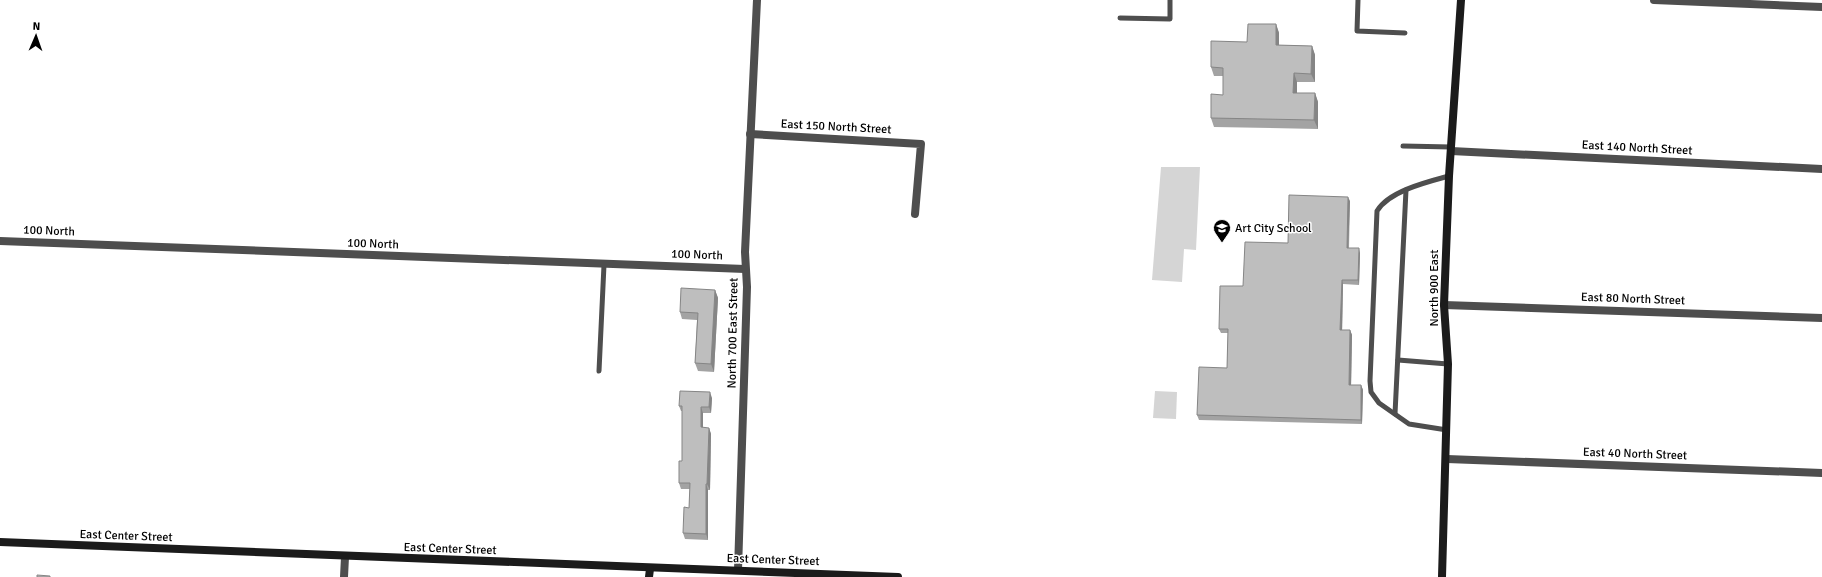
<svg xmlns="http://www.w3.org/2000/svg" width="1822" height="577" font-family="Signika,sans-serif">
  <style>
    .green { fill: #d5d5d5 }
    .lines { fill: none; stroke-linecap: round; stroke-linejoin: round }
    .lane { stroke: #4e4e4e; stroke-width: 5 }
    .street { stroke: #4e4e4e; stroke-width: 8 }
    .secondary { stroke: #1b1b1b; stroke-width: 8 }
    .wall { fill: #a3a3a3 }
    .shaded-wall { fill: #858585 }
    .building { fill: #bebebe; stroke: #858585 }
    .labels { text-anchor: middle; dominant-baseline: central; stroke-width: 3; stroke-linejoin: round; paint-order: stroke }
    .street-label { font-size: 12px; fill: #000; stroke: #fff }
    .poi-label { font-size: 12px; fill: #000; stroke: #fff; text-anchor: start }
  </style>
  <rect width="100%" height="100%" fill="#fff"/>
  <g class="green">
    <path d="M1161,167H1200L1196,250L1184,249L1182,282L1152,280Z"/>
    <path d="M1155,391L1177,392L1176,419L1153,418Z"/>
  </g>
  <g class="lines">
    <g class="lane">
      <path d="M1358,0L1357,31L1405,33"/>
      <path d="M1120,18L1170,19V0"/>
      <path d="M1403,146L1451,147"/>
      <path d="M1398,360L1448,364"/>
      <path d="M599,371L604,265"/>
      <path d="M1395,414L1406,190"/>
      <path d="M1447,430L1409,424L1379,403L1371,392L1370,381L1377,211C1389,191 1427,182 1449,176"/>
    </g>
    <g class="street">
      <path d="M1654,0L1822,7"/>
      <path d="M750,134L921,144L915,214"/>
      <path d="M1451,151L1822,169"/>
      <path d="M0,241L745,269"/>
      <path d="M1444,305L1822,318"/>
      <path d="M1447,459L1822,473"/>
      <path d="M738,570L747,287L745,252L757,0"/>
      <path d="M344,577L345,557"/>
    </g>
    <g class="secondary">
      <path d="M0,542L898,577"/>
      <path d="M649,577L650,569"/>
      <path d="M1442,577L1448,364L1444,305L1449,176L1461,0"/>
    </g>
  </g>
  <g class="wall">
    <path d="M1276,24L1279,33V45L1312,46L1315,55V82H1297V93H1315L1318,102V129L1214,127L1211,118L1223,95V76H1214L1211,67L1247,42Z"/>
    <path d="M1350,201L1349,248L1360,253L1359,285L1343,284L1342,330H1350L1352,335L1351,385H1361L1363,390L1362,424L1199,420L1197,415L1227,368L1228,333H1221L1219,329L1243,286L1288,243Z"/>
    <path d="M715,290L718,298L714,372L698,371L695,363L697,320L682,319L680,312Z"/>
    <path d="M712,398L711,413H703V428H709L711,434L710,490H708V540L685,539L683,533L689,508L690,489H681L679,483L682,461V411H681L679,406Z"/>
  </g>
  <g class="shaded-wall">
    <path d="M1276,24L1279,33V54L1276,45Z"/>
    <path d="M1312,46L1315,55V82L1311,74Z"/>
    <path d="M1294,73L1297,82V101L1293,93Z"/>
    <path d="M1315,93L1318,102V129L1314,120Z"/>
    <path d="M1348,197L1350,201L1348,252L1347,248Z"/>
    <path d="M1359,248L1360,253L1359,285L1358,280Z"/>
    <path d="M1342,280L1343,284L1342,335L1340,330Z"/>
    <path d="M715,290L718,298L714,372L711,364Z"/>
    <path d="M1350,330L1352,335L1351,389L1349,385Z"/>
    <path d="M1361,385L1363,390L1362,424L1361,420Z"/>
    <path d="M710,392L712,398L711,413L709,407Z"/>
    <path d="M701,407L703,413V433L701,427Z"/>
    <path d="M709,428L711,434L710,490L707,484Z"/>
    <path d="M706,484L708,490V540L706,534Z"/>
  </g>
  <g class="building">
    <path d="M1248,24H1276V45L1312,46L1311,74L1294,73L1293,93H1315L1314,120L1211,118V94L1223,95V68L1211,67V41L1247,42Z"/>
    <path d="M1289,195L1348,197L1347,248H1359L1358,280H1342L1340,330H1350L1349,385H1361V420L1197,415L1199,367L1227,368L1228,329H1219L1220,286H1243L1245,242L1288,243Z"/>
    <path d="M681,288L715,290L711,364L695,363L698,313L680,312Z"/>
    <path d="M680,391L710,392L709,407H701V427L709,428L707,484H706V534L683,533L684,507L689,508L690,483H679V461H682V406H679Z"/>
    <path d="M37,575L50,576V577H37Z"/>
  </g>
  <defs>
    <symbol id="school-pin" viewBox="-11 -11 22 30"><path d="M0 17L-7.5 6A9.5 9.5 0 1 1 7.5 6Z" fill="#000" stroke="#fff"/><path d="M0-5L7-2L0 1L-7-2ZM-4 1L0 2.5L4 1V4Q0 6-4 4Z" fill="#fff"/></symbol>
  </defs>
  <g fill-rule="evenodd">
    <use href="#school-pin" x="1212" y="218" width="20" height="27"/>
  </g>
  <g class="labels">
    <g class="street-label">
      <text transform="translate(836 127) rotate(3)">East 150 North Street</text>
      <text transform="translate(1637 148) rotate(3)">East 140 North Street</text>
      <text transform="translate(49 231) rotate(2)">100 North</text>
      <text transform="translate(373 244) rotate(2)">100 North</text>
      <text transform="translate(697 255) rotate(2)">100 North</text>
      <text transform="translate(1434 288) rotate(-90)">North 900 East</text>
      <text transform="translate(1633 299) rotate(2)">East 80 North Street</text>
      <text transform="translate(733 333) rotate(-89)">North 700 East Street</text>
      <text transform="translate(1635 454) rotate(2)">East 40 North Street</text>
      <text transform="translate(126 536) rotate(2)">East Center Street</text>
      <text transform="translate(450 549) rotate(2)">East Center Street</text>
      <text transform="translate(773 560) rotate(2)">East Center Street</text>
    </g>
    <g class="poi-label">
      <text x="1235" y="228">Art City School</text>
    </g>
  </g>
  <g transform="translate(36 36) rotate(2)" stroke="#ffffff" stroke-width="3" paint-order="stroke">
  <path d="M0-3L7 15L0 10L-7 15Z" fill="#000000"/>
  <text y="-6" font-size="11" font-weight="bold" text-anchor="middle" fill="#000000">N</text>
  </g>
</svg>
